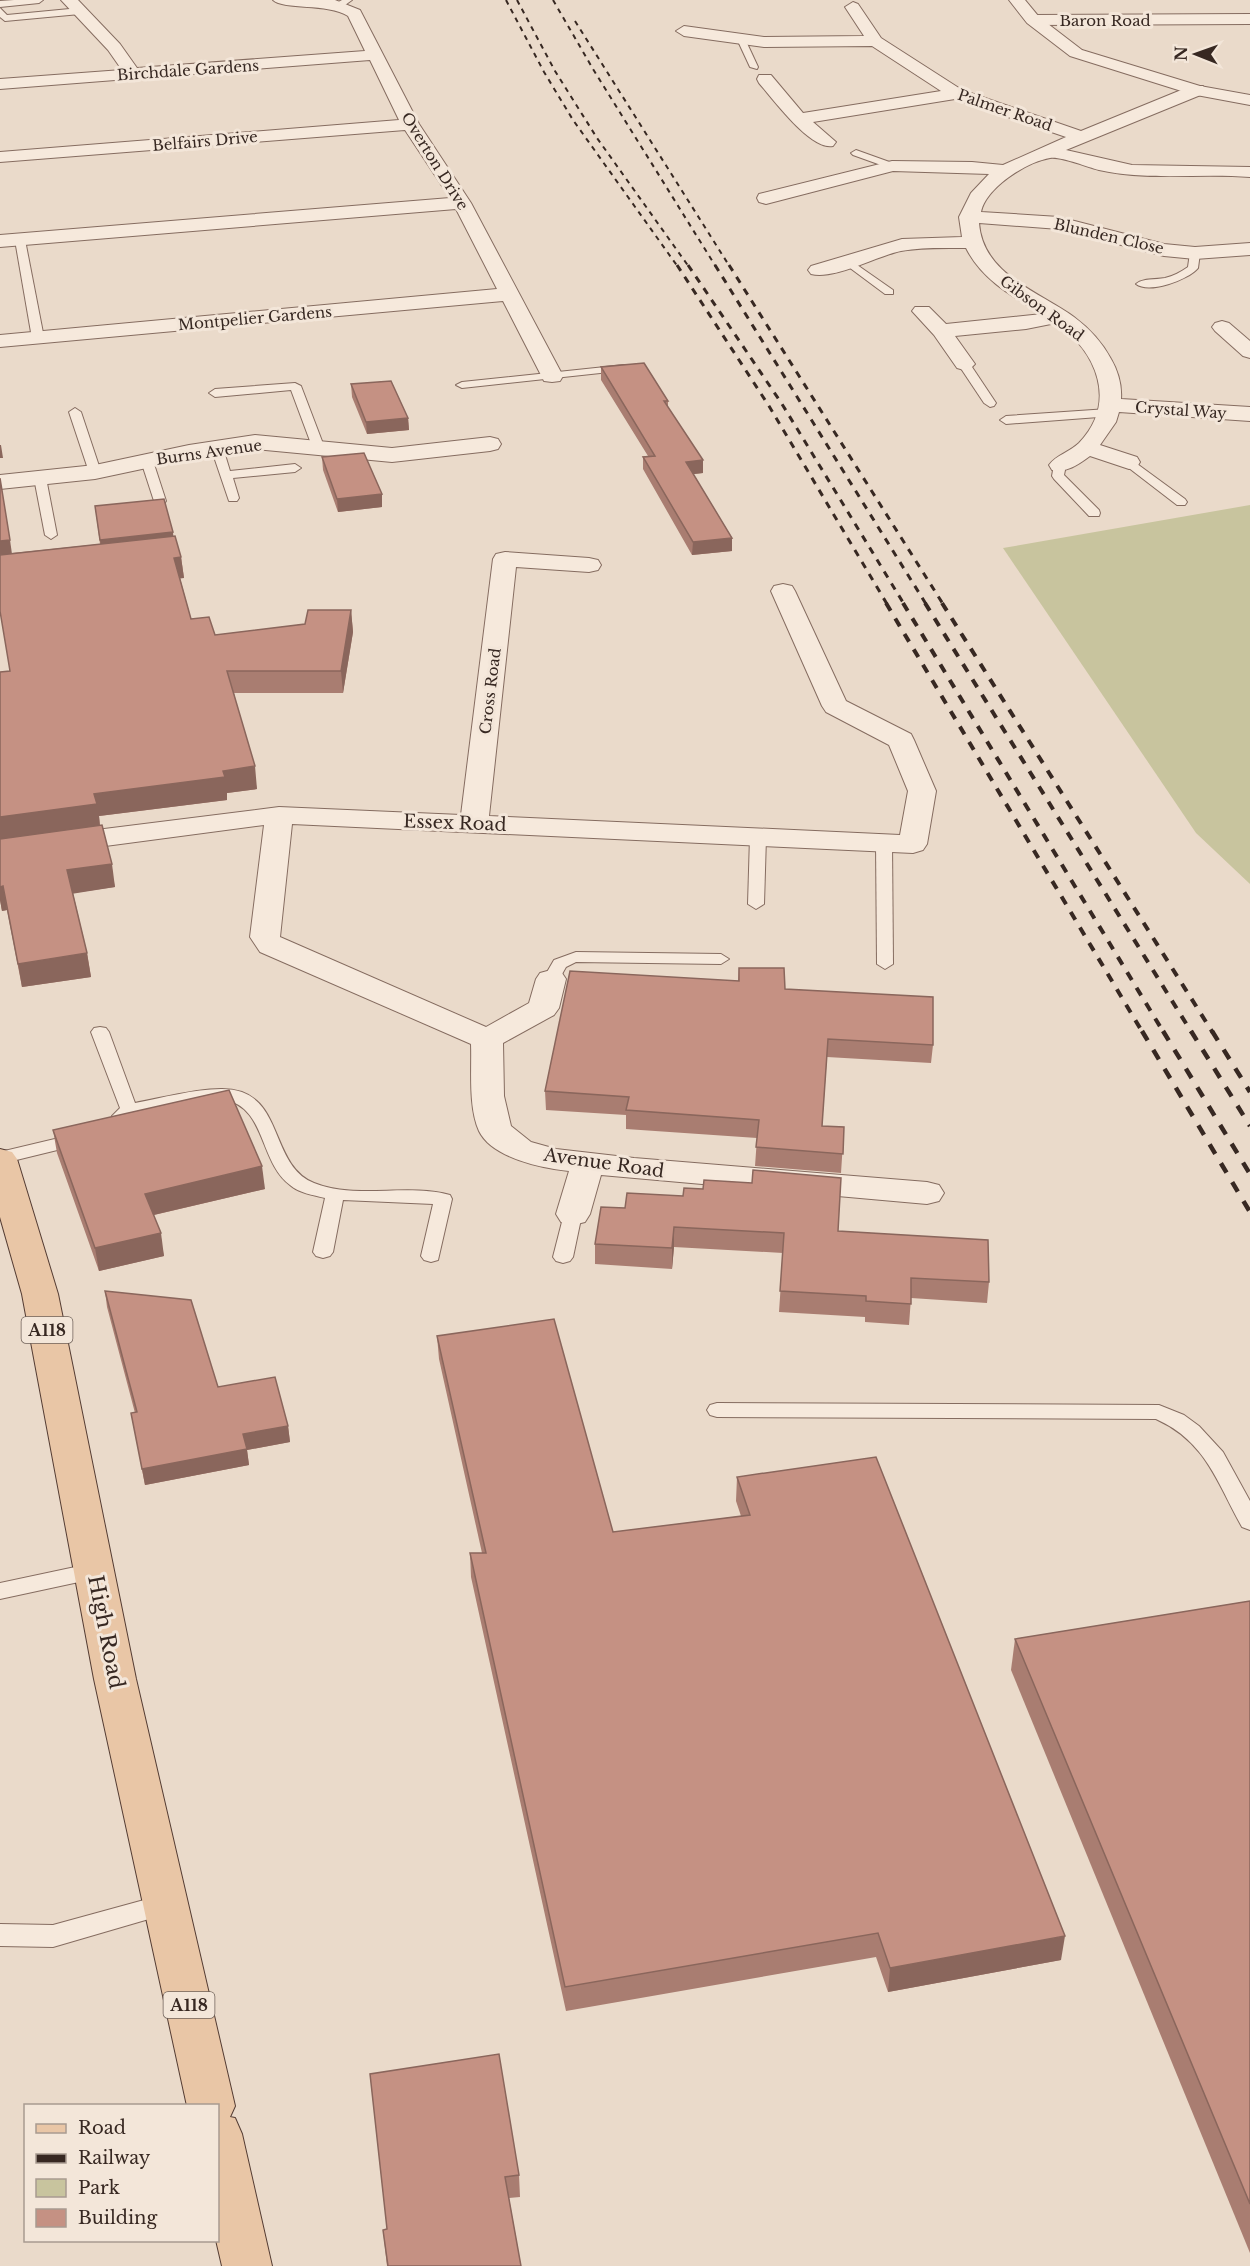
<svg xmlns="http://www.w3.org/2000/svg" width="1250" height="2266" font-family="'Libre Baskerville',serif">
  <style>
    .green { fill: #c8c49e }
    .lines { fill: none; stroke-linecap: round; stroke-linejoin: round }
    .service-casing { stroke: #856c60; stroke-width: 2 }
    .minor-casing { stroke: #856c60; stroke-width: 2 }
    .tertiary-casing { stroke: #856c60; stroke-width: 2 }
    .primary-casing { stroke: #543c33; stroke-width: 2 }
    .service { fill: #f6e9dc; fill-rule: evenodd }
    .minor { fill: #f6e9dc; fill-rule: evenodd }
    .tertiary { fill: #f6e9dc; fill-rule: evenodd }
    .primary { fill: #e9c6a6; fill-rule: evenodd }
    .rail-far3 { stroke: #372822; stroke-width: 2; stroke-dasharray: 5 5; stroke-linecap: butt }
    .rail-far2 { stroke: #372822; stroke-width: 3; stroke-dasharray: 7 7; stroke-linecap: butt }
    .rail-far1 { stroke: #372822; stroke-width: 4; stroke-dasharray: 9 9; stroke-linecap: butt }
    .rail { stroke: #372822; stroke-width: 4.5; stroke-dasharray: 11 11; stroke-linecap: butt }
    .wall { fill: #a97d71 }
    .shaded-wall { fill: #8a665c }
    .building { fill: #c59183; stroke: #8a665c; stroke-width: 1.5 }
    .labels { text-anchor: middle; dominant-baseline: central; stroke-width: 6; stroke-linejoin: round; paint-order: stroke }
    .far-street-label { font-size: 15px; fill: #372822; stroke: #f3e6d9 }
    .shield { fill: #f3e6d9; stroke: #6f6159; stroke-width: 1.5 }
    .shield-label { font-size: 16px; font-weight: bold; fill: #372822 }
    .street-label { font-size: 18px; fill: #372822; stroke: #f3e6d9 }
    .near-street-label { font-size: 21px; fill: #372822; stroke: #f3e6d9 }
  </style>
  <rect width="100%" height="100%" fill="#eadaca"/>
  <path class="green" d="M1250,505V884L1196,833L1003,548Z"/>
  <g class="lines">
    <defs>
      <g id="service">
        <path d="M14,0H43L39,3L0,7V1Z"/>
        <path d="M342,0H352L341,8H335V4Z"/>
        <path d="M0,8L7,15L80,8L84,11L80,14L5,21L0,17Z"/>
        <path d="M741,36L745,39L758,67L757,69L750,67L737,39Z"/>
        <path d="M856,150L895,164L897,166L892,169L853,155L851,153Z"/>
        <path d="M20,237L25,240L44,338L38,341L32,338L15,240Z"/>
        <path d="M1195,250L1200,253L1198,268C1188,280 1149,294 1136,284C1143,278 1155,280 1165,278C1173,276 1181,272 1188,267L1190,253Z"/>
        <path d="M850,260L893,290V294H885L846,265L845,263Z"/>
        <path d="M964,361L970,364L996,403L994,406L990,407L984,403L958,364Z"/>
        <path d="M624,365L630,368L628,370L462,388L456,385L462,382Z"/>
        <path d="M295,383L301,386L325,449L323,452L319,453L313,449L291,390L215,397L209,393L215,389Z"/>
        <path d="M75,408L81,412L101,472L99,475L95,476L89,472L69,412Z"/>
        <path d="M1108,409L1112,410V416L1006,424L1000,420L1006,416Z"/>
        <path d="M217,444L223,448L230,471L295,464L301,468L295,472L233,478L239,498L237,501H229L211,448Z"/>
        <path d="M147,457L153,461L166,501L164,504L160,505L154,501L141,461Z"/>
        <path d="M1129,458L1185,499L1187,502L1185,505H1177L1125,465L1123,462Z"/>
        <path d="M1060,461L1066,465L1064,475L1099,510L1100,513L1099,516H1089L1054,479L1052,476L1054,465Z"/>
        <path d="M40,474L46,478L57,535L51,539L45,535L34,478Z"/>
        <path d="M758,832L766,837L764,904L756,909L748,904L750,837Z"/>
        <path d="M884,837L892,842L893,964L885,969L877,964L876,842Z"/>
        <path d="M576,952L721,954L729,959L721,964L576,962L566,967L557,983H545L543,979L554,960Z"/>
        <path d="M100,1027L106,1028L109,1032L135,1103C162,1098 194,1089 221,1089C286,1088 267,1164 314,1183C356,1200 406,1183 450,1195L452,1199L438,1260L431,1262L424,1260L421,1256L433,1204L343,1200L333,1252L330,1256L323,1258L316,1256L313,1252L325,1198C313,1195 299,1193 290,1185C258,1161 267,1105 221,1099L135,1114C128,1120 124,1122 115,1120L112,1116L120,1108L91,1032L94,1028Z"/>
        <path d="M80,1133L86,1135L89,1139L86,1143L0,1164V1152Z"/>
        <path d="M573,1208L580,1210L582,1214L573,1257L570,1261L563,1263L556,1261L553,1257L564,1214L566,1210Z"/>
        <path d="M717,1403L1159,1405L1184,1415L1199,1426L1223,1452L1250,1501V1530L1242,1527C1217,1483 1207,1442 1156,1419L717,1417L710,1415L707,1410L710,1405Z"/>
        <path d="M94,1563L102,1565L105,1571L102,1577L0,1599V1583Z"/>
        <path d="M166,1894L175,1897L178,1904L175,1911L166,1914L53,1947L0,1946V1924L53,1925Z"/>
      </g>
      <g id="minor">
        <path d="M61,0H78L120,44L137,68L365,51L348,16C328,3 283,10 273,0H335L360,10L419,124L471,203L563,376L560,381L552,382L544,381L503,301L0,347V335L497,289L456,209L0,247V235L450,198L405,130L0,162V152L399,120L370,60L0,89V79L122,70L108,50Z"/>
        <path d="M853,2L858,4L881,38L962,90L1081,131L1191,86H1203L1205,90L1203,94L1066,150L1132,165L1250,167V177C1199,173 1149,181 1099,170C1087,167 1060,156 1050,158C1026,162 986,188 981,212L1059,217L1164,244L1195,247L1250,243V255L1195,259L1164,256L1059,229L979,223C983,275 1038,291 1074,317C1090,329 1102,342 1111,359C1118,371 1122,385 1121,399L1250,407V421L1119,412L1116,422L1100,445L1137,457L1140,462L1137,467L1129,469L1090,456C1078,465 1066,473 1052,470L1049,465C1056,455 1070,452 1079,443C1118,402 1097,352 1056,323L1026,329L955,336L975,364L971,368L964,370L957,368L934,335L912,311L915,307H929L946,324L1042,314C1012,296 982,280 966,248C944,248 922,247 901,251C876,256 835,280 811,274L808,270L811,266L902,239L962,237L959,217L971,193L989,174L893,171L766,204L759,202L757,198L759,194L892,161L972,162L1003,165L1066,137L955,99L813,122L836,142L833,146C811,151 773,99 759,83L757,79L759,75H771L803,113L941,91L872,46L764,47L684,36L676,31L684,26L764,37L864,36L845,7Z"/>
        <path d="M1250,14V24L1033,25L1025,20L1033,15Z"/>
        <path d="M1222,321L1229,323L1250,341V358L1243,356L1215,331L1212,327L1215,323Z"/>
        <path d="M255,435L392,448L490,437L498,439L501,444L498,449L490,451L392,462L255,449L189,459L95,479L0,489V475L95,465L189,445Z"/>
        <path d="M505,552L589,558L598,560L601,565L598,570L589,572L516,567L489,816L900,835L908,791L889,745L826,712L822,706L771,591L774,586L783,584L792,586L795,591L846,701L911,734L914,740L936,791L927,844L923,850L913,853L292,824L280,937L486,1027L529,1003L536,979L540,973L551,970L562,973L566,979L559,1008L554,1015L503,1043L504,1096L511,1126L531,1142L556,1149L634,1158L927,1182L939,1185L944,1193L939,1201L927,1204L601,1175L590,1214L585,1222L573,1225L561,1222L556,1214L569,1171C542,1168 492,1158 479,1131C468,1107 472,1069 471,1044L260,952L250,937L264,825L0,860V842L279,807L461,815L493,559L496,554Z"/>
      </g>
      <path id="tertiary" d="M1009,0H1025L1039,17L1082,50L1200,86L1250,95V105L1191,94L1070,56L1027,23Z"/>
      <path id="primary" d="M0,1149L12,1152L17,1159L58,1294L136,1679L235,2106L230,2117L235,2118L242,2134L272,2266H222L216,2240L218,2106H187L94,1679L22,1294L0,1217Z"/>
    </defs>
    <use href="#service" class="service-casing"/>
    <use href="#minor" class="minor-casing"/>
    <use href="#tertiary" class="tertiary-casing"/>
    <use href="#primary" class="primary-casing"/>
    <use href="#service" class="service"/>
    <use href="#minor" class="minor"/>
    <use href="#tertiary" class="tertiary"/>
    <use href="#primary" class="primary"/>
    <g class="rail-far3">
      <path d="M506,0L544,72L573,120L678,267"/>
      <path d="M517,0L555,71L597,138L689,267"/>
      <path d="M553,0L593,69L716,267"/>
      <path d="M575,21L730,267"/>
    </g>
    <g class="rail-far2">
      <path d="M677,265L769,406L887,604"/>
      <path d="M688,265L782,404L904,604"/>
      <path d="M715,265L926,604"/>
      <path d="M729,265L943,604"/>
    </g>
    <g class="rail-far1">
      <path d="M886,603L1143,1033"/>
      <path d="M903,603L1164,1033"/>
      <path d="M925,603L1192,1033"/>
      <path d="M942,603L1213,1033"/>
    </g>
    <g class="rail">
      <path d="M1142,1031L1250,1212"/>
      <path d="M1163,1031L1250,1174"/>
      <path d="M1191,1031L1250,1126"/>
      <path d="M1212,1031L1250,1092"/>
    </g>
  </g>
  <g class="wall">
    <path d="M601,367L668,401V407L703,473L693,474L732,538V551L692,555L643,469V457L648,456L601,380Z"/>
    <path d="M351,384L408,418L409,430L367,434L352,397Z"/>
    <path d="M322,457L382,507L338,512L323,470Z"/>
    <path d="M95,506L173,532V536L181,557L184,578H180L191,619L215,635L305,624L351,610L353,632L343,693H234L257,789L227,793V800L99,816L100,826L115,887L73,893L87,953L91,977L22,987L7,910L2,911L0,900V672L9,671L12,553L100,544Z"/>
    <path d="M739,968L785,989L933,1045L931,1063L827,1057L822,1126L844,1127L841,1173L755,1166L757,1138L626,1129V1115L546,1110L545,1091L738,981Z"/>
    <path d="M53,1130L265,1189L154,1215L164,1256L99,1271L57,1153Z"/>
    <path d="M601,1207L838,1231L989,1282L987,1303L911,1298L909,1325L865,1322V1317L779,1312L783,1253L674,1247L672,1269L595,1264V1244Z"/>
    <path d="M105,1291L218,1387L288,1426L290,1442L247,1450L249,1465L145,1485L131,1413H135L107,1307Z"/>
    <path d="M437,1336L613,1532L741,1516L736,1501L737,1477L1061,1960L888,1992L876,1957L566,2011L471,1577L470,1553H482L439,1359Z"/>
    <path d="M1250,1601V2253L1011,1670L1015,1639Z"/>
    <path d="M370,2074L519,2175L520,2197L509,2198L521,2266H387L383,2230L387,2229Z"/>
  </g>
  <g class="shaded-wall">
    <path d="M408,418L409,430L367,434L366,422Z"/>
    <path d="M0,445H1L3,458H0Z"/>
    <path d="M703,460V473L686,475V462Z"/>
    <path d="M382,494V507L338,512L337,499Z"/>
    <path d="M173,532L174,545L102,553L100,540Z"/>
    <path d="M732,538V551L692,555L693,542Z"/>
    <path d="M10,540L12,554L0,555V541Z"/>
    <path d="M181,557L184,578L176,579L174,558Z"/>
    <path d="M351,610L353,632L343,693L341,671Z"/>
    <path d="M255,766L257,789L227,793V800L99,816L100,827L0,840V817L94,794L223,771Z"/>
    <path d="M112,864L115,887L71,894L67,870Z"/>
    <path d="M3,886L7,910L2,911L0,900V887Z"/>
    <path d="M87,953L91,977L22,987L18,964Z"/>
    <path d="M262,1166L265,1189L149,1216L145,1194Z"/>
    <path d="M674,1227V1247L672,1269V1248Z"/>
    <path d="M161,1233L164,1256L99,1271L95,1248Z"/>
    <path d="M288,1426L290,1442L247,1450L249,1465L145,1485L142,1469L243,1434Z"/>
    <path d="M1065,1936L1061,1960L888,1992L890,1968Z"/>
  </g>
  <g class="building">
    <path d="M644,363L668,401H664L703,460L686,462L732,538L693,542L643,457L655,456L601,367Z"/>
    <path d="M391,381L408,418L366,422L351,384Z"/>
    <path d="M364,453L382,494L337,499L322,457Z"/>
    <path d="M0,478L10,540L0,541Z"/>
    <path d="M164,499L173,532L100,540L95,506Z"/>
    <path d="M175,536L181,557L174,558L191,619L209,617L215,635L305,624L308,610H351L341,671H227L255,766L223,771L225,777L94,794L97,804L0,817V672L10,671L0,611V555Z"/>
    <path d="M102,825L112,864L67,870L87,953L18,964L3,886L0,887V839Z"/>
    <path d="M739,968H784L785,989L933,997V1045L828,1039L822,1126L844,1127L843,1154L756,1147L759,1120L626,1110L629,1097L545,1091L570,971L739,981Z"/>
    <path d="M229,1090L262,1166L145,1194L161,1233L95,1248L53,1130Z"/>
    <path d="M753,1170L841,1178L838,1231L988,1240L989,1282L911,1278V1304L866,1301V1296L780,1291L784,1233L674,1227L672,1248L595,1244L601,1207L625,1208L627,1193L683,1196L684,1188L703,1189L704,1180L752,1183Z"/>
    <path d="M105,1291L191,1300L218,1387L275,1377L288,1426L243,1434L247,1449L142,1469L131,1413L137,1412Z"/>
    <path d="M554,1319L613,1532L750,1515L737,1477L876,1457L1065,1936L890,1968L878,1933L565,1987L470,1553H486L437,1336Z"/>
    <path d="M1250,1601V2204L1015,1639Z"/>
    <path d="M499,2054L519,2175L505,2177L521,2266H388L383,2230L387,2229L370,2074Z"/>
  </g>
  <g class="labels">
    <g class="far-street-label">
      <text x="1105" y="20">Baron Road</text>
      <text transform="translate(188 70) rotate(-4)">Birchdale Gardens</text>
      <text transform="translate(1005 110) rotate(19)">Palmer Road</text>
      <text transform="translate(205 141) rotate(-5)">Belfairs Drive</text>
      <text transform="translate(435 161) rotate(58)">Overton Drive</text>
      <text transform="translate(1109 236) rotate(13)">Blunden Close</text>
      <text transform="translate(1042 308) rotate(36)">Gibson Road</text>
      <text transform="translate(255 318) rotate(-5)">Montpelier Gardens</text>
      <text transform="translate(1181 410) rotate(4)">Crystal Way</text>
      <text transform="translate(209 452) rotate(-8)">Burns Avenue</text>
      <text transform="translate(490 691) rotate(-83)">Cross Road</text>
    </g>
    <g class="shield">
      <rect x="21.5" y="1317" width="51" height="26" rx="4.5"/>
      <rect x="163.5" y="1992" width="51" height="26" rx="4.5"/>
    </g>
    <g class="shield-label">
      <text x="47" y="1330">A118</text>
      <text x="189" y="2005">A118</text>
    </g>
    <g class="street-label">
      <text transform="translate(455 823) rotate(2)">Essex Road</text>
      <text transform="translate(604 1163) rotate(8)">Avenue Road</text>
    </g>
    <g class="near-street-label">
      <text transform="translate(106 1632) rotate(79)">High Road</text>
    </g>
  </g>
  <rect x="24" y="2104" width="195" height="138" fill="#f3e6d9" stroke="#a89a90" stroke-width="1.5"/>
  <rect x="36" y="2124" width="30" height="9" fill="#e9c6a6" stroke="#a89a90" stroke-width="1.5"/>
  <text x="78" y="2134" font-size="18" fill="#372822">Road</text>
  <rect x="36" y="2154" width="30" height="9" fill="#372822" stroke="#a89a90" stroke-width="1.5"/>
  <text x="78" y="2164" font-size="18" fill="#372822">Railway</text>
  <rect x="36" y="2179" width="30" height="18" fill="#c8c49e" stroke="#a89a90" stroke-width="1.5"/>
  <text x="78" y="2194" font-size="18" fill="#372822">Park</text>
  <rect x="36" y="2209" width="30" height="18" fill="#c59183" stroke="#a89a90" stroke-width="1.5"/>
  <text x="78" y="2224" font-size="18" fill="#372822">Building</text>
  <g transform="translate(1196 54) rotate(271)" stroke="#f3e6d9" stroke-width="4.5" paint-order="stroke">
  <path d="M0-4.5L10 22L0 15L-10 22Z" fill="#372822"/>
  <text y="-9" font-size="16" font-weight="bold" text-anchor="middle" fill="#372822">N</text>
  </g>
</svg>
